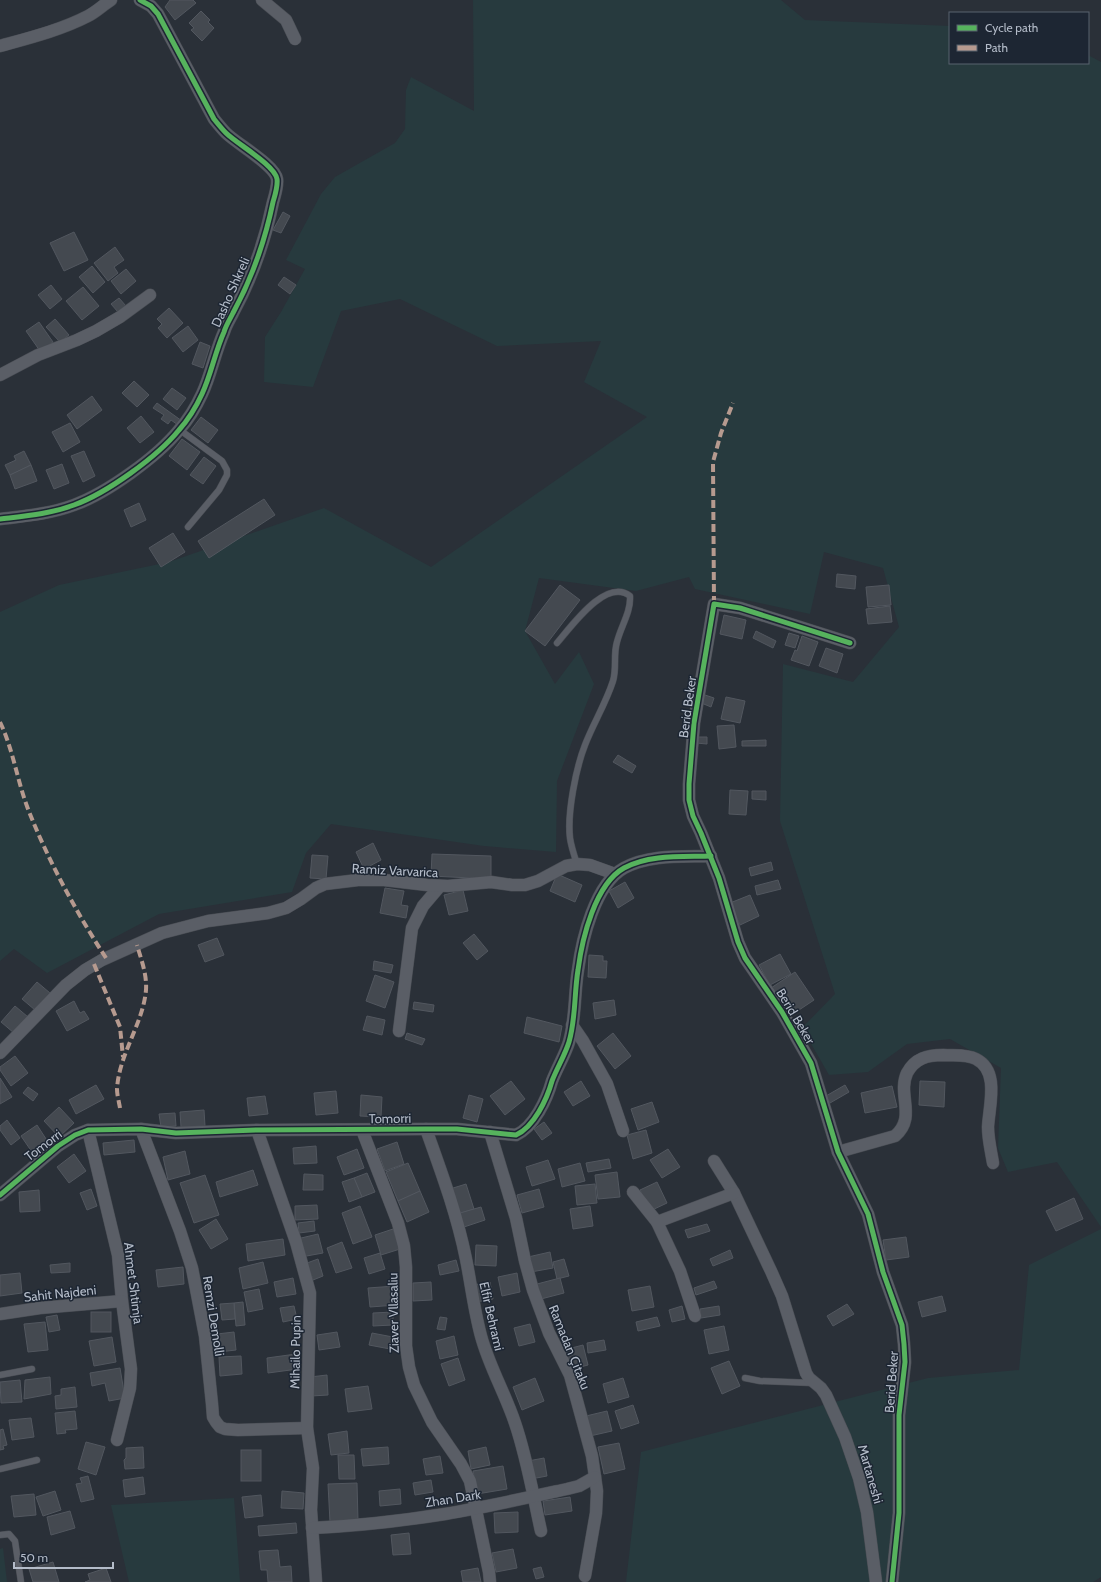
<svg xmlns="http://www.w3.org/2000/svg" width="1101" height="1582" font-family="Cabin,sans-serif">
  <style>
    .green { fill: #273a3e }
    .building { fill: #444950; stroke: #52575f }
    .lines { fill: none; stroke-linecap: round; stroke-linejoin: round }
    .service-casing { stroke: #484c53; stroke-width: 7 }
    .minor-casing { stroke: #484c53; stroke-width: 13 }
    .service { stroke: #5a5e66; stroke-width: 6 }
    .minor { stroke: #5a5e66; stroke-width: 12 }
    .quiet { stroke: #b69a8f; stroke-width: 4; stroke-dasharray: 8 4; stroke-linecap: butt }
    .cycleway-casing { stroke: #1d2633; stroke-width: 8 }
    .cycleway { stroke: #56b35d; stroke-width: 5 }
    .labels { text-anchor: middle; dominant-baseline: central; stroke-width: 3; stroke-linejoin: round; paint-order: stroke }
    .street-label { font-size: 13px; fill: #b4bcc9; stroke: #1d2633 }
  </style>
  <rect width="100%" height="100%" fill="#2a3038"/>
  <g class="green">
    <path d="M473,0H781L805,20L950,26V63H1088V55L1101,62V1227L1057,1162L1008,1172L998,1148L1001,1068L950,1039L907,1044L868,1072L829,1075L802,1028L835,994L780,821L783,664L853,682L899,627L883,568L824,552L810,614L695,589L689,577L636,591L539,578L525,631L555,684L579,652L594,684L557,781L556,852L484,846L331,824L306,853L292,892L159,914L47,973L14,949L0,961V612L59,585L169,562L324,508L431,567L647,417L584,382L601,341L497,346L400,299L341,311L313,387L264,382L265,337L281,312L305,269L286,260L321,194L335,177L395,143L405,129L406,90L411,77L474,111Z"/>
    <path d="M1101,1229V1577L1093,1582H626L641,1452L928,1378L1019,1370L1029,1265Z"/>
    <path d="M234,1498L240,1582H129L111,1505Z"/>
    <path d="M3,1548L7,1582H0V1549Z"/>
  </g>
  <g class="building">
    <path d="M170,0H193L196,3L175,20L165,7Z"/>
    <path d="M201,11L210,20L208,22L214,28L202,41L191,30L194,28L189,23Z"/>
    <path d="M283,212L290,216L281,233L273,230Z"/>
    <path d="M74,232L88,260L64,271L50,243Z"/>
    <path d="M115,247L124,260L114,267L118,273L108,281L94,263Z"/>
    <path d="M92,266L105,282L93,293L79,277Z"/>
    <path d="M126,269L136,281L121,294L111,281Z"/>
    <path d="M284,277L296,285L290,294L278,285Z"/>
    <path d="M51,285L62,299L50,309L38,295Z"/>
    <path d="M83,287L99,306L82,320L66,301Z"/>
    <path d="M119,298L126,306L118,312L111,304Z"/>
    <path d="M169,308L183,323L167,338L158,328L162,324L157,319Z"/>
    <path d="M55,319L69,335L60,342L46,327Z"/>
    <path d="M39,322L53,342L40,351L26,331Z"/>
    <path d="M188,326L198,340L183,352L172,338Z"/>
    <path d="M200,342L210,346L203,368L192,364Z"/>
    <path d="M134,381L149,395L137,407L122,393Z"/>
    <path d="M172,388L186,398L177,410L163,399Z"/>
    <path d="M92,396L102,410L77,429L67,415Z"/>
    <path d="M157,403L182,421L178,425L171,420L168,424L161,419L164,415L153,408Z"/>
    <path d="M141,416L154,432L140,443L127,428Z"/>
    <path d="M201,417L218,430L208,443L191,430Z"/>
    <path d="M70,423L80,442L63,452L52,432Z"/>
    <path d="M182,439L200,452L187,470L169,456Z"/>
    <path d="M24,451L31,465L10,475L5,465L16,460L14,456Z"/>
    <path d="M84,451L95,476L83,482L71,456Z"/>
    <path d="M204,457L216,466L203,484L190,475Z"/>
    <path d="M62,464L69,483L54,489L46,470Z"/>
    <path d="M31,465L37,481L15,489L10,475Z"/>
    <path d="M264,499L275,515L209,558L198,541Z"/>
    <path d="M139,503L146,520L131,527L124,510Z"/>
    <path d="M173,533L185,552L161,567L149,548Z"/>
    <path d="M837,574L856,576L855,589L836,587Z"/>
    <path d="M560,585L580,600L545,646L525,631Z"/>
    <path d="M889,585L891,605L868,607L866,587Z"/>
    <path d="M890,606L892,622L868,624L866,609Z"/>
    <path d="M724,615L746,620L742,639L720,634Z"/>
    <path d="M756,631L776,641L773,648L753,638Z"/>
    <path d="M789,633L799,636L795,648L785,645Z"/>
    <path d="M802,636L818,642L809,666L791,660L795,650L797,651Z"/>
    <path d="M826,648L843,654L837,673L819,666Z"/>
    <path d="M702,694L714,698L711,707L699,702Z"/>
    <path d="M726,697L745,701L740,723L721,719Z"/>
    <path d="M734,725L736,747L719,749L717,726Z"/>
    <path d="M697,737H707V744L696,743Z"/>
    <path d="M766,740V746H742V741Z"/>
    <path d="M618,755L636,766L632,773L613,762Z"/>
    <path d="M730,790L748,791L746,815L729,814Z"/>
    <path d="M752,791H766V800L752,799Z"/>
    <path d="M373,843L381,860L364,869L356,852Z"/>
    <path d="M432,854L491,856V879L431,876Z"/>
    <path d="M312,855L328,856L326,879L310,878Z"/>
    <path d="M771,862L773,870L751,876L749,868Z"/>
    <path d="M557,874L582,885L575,902L550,891Z"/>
    <path d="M778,880L781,889L757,895L755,886Z"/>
    <path d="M625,882L634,898L618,908L609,891Z"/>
    <path d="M385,888L404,891L401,905L408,906L406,918L380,913Z"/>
    <path d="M463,890L468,911L449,915L444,895Z"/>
    <path d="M750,895L759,916L740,925L730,903Z"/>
    <path d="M474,934L488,951L477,960L463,943Z"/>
    <path d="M217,938L224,955L205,962L198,945Z"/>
    <path d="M780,954L791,974L770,985L759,965Z"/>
    <path d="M589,955L603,956V961H607L606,978L588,977Z"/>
    <path d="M374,961L393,965L391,973L373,970Z"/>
    <path d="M795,972L814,1000L787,1018L768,990Z"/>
    <path d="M375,975L394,982L385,1008L366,1001Z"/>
    <path d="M37,982L50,993L35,1010L22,999Z"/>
    <path d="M614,1000L616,1015L595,1019L593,1003Z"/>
    <path d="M74,1001L80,1013L84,1011L89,1019L67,1031L56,1011Z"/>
    <path d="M414,1002L434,1005L433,1012L413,1009Z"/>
    <path d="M15,1006L28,1017L14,1033L1,1022Z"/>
    <path d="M367,1016L385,1020L382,1035L363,1030Z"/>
    <path d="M527,1017L562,1026L559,1042L524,1033Z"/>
    <path d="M407,1033L425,1039L422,1045L405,1039Z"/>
    <path d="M613,1033L631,1056L615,1069L597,1046Z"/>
    <path d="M15,1056L28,1073L11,1086L0,1070V1067Z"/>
    <path d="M0,1078L12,1097L0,1104Z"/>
    <path d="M511,1081L525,1099L505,1115L490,1096Z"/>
    <path d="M581,1081L590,1096L573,1106L564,1092Z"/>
    <path d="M920,1081L945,1082L944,1107L919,1105Z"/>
    <path d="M96,1085L104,1099L76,1114L69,1100Z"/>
    <path d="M845,1085L849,1092L830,1103L826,1096Z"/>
    <path d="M892,1086L897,1107L865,1113L861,1093Z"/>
    <path d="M28,1087L38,1094L33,1101L23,1093Z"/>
    <path d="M336,1091L338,1113L316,1115L314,1093Z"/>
    <path d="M361,1095L382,1097L381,1117L360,1116Z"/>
    <path d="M469,1095L483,1099L477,1122L463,1118Z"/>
    <path d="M265,1096L268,1114L249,1116L247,1098Z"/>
    <path d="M652,1102L659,1122L638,1130L631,1109Z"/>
    <path d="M59,1107L74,1123L59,1137L44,1121Z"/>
    <path d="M204,1110L205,1126L181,1127L180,1112Z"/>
    <path d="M175,1113L176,1126L161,1127L159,1114Z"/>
    <path d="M7,1120L20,1138L11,1145L0,1130V1126Z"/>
    <path d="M544,1122L552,1133L542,1140L534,1129Z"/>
    <path d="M37,1125L50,1145L34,1155L21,1136Z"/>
    <path d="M646,1130L652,1153L633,1159L627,1135Z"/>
    <path d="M134,1140L135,1152L104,1155L103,1143Z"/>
    <path d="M397,1142L404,1164L385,1171L377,1149Z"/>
    <path d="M316,1146L317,1163L294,1164L293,1148Z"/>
    <path d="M357,1149L364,1168L344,1175L337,1157Z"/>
    <path d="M668,1149L680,1167L662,1178L650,1160Z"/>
    <path d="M185,1151L190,1174L168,1180L163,1157Z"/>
    <path d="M74,1154L86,1171L69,1183L57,1167Z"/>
    <path d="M609,1159L611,1168L588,1172L586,1163Z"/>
    <path d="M548,1160L555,1179L532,1186L526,1167Z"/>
    <path d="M408,1163L420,1191L398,1201L386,1172Z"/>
    <path d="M580,1163L585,1181L562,1187L558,1169Z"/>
    <path d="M253,1170L258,1185L220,1197L216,1182Z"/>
    <path d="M617,1172L620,1197L598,1199L595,1175Z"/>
    <path d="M367,1173L375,1192L362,1197L354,1178Z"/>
    <path d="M304,1174L323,1175V1190H303Z"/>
    <path d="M205,1175L219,1215L194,1223L180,1183Z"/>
    <path d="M354,1178L362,1197L349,1202L342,1182Z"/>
    <path d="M657,1182L667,1203L650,1211L640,1190Z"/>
    <path d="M466,1184L474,1209L458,1214L450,1189Z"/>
    <path d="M595,1184L597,1203L577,1205L575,1186Z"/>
    <path d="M91,1189L97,1206L87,1210L80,1193Z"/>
    <path d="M539,1189L544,1207L522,1213L517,1195Z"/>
    <path d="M39,1190L40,1211L20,1212L19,1192Z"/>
    <path d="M420,1191L429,1212L407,1222L398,1201Z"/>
    <path d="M1074,1198L1083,1219L1056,1231L1046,1211Z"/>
    <path d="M317,1205L318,1219L295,1220V1206Z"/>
    <path d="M360,1206L372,1237L353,1244L342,1213Z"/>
    <path d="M590,1206L593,1226L573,1229L570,1209Z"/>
    <path d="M481,1207L485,1220L464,1227L460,1213Z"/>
    <path d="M216,1219L228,1239L211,1249L199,1230Z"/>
    <path d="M314,1221L315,1231L299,1233L298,1223Z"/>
    <path d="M707,1224L710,1231L688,1238L685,1230Z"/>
    <path d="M393,1229L400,1249L381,1255L375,1235Z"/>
    <path d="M318,1234L323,1253L301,1257L297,1239Z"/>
    <path d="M906,1237L909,1257L886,1260L883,1240Z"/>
    <path d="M283,1239L285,1255L248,1261L246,1244Z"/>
    <path d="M342,1242L352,1268L336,1273L327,1248Z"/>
    <path d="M476,1245L497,1246L496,1266L475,1265Z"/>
    <path d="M730,1250L733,1258L713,1266L710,1259Z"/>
    <path d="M550,1252L553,1268L531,1272L528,1257Z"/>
    <path d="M380,1253L385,1269L369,1274L364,1258Z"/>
    <path d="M318,1259L323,1276L313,1280L307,1263Z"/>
    <path d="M564,1259L569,1276L557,1279L553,1262Z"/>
    <path d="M456,1260L459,1271L440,1275L438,1265Z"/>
    <path d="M263,1262L268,1283L243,1289L239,1268Z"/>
    <path d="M70,1263V1272L51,1273L50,1265Z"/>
    <path d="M183,1267L184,1284L158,1287L156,1270Z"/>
    <path d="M20,1273L22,1293L0,1296V1275Z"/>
    <path d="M517,1273L520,1292L502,1296L498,1277Z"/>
    <path d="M293,1278L296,1294L277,1297L274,1282Z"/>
    <path d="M560,1278L564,1293L541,1299L537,1284Z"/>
    <path d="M714,1281L717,1288L696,1295L694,1288Z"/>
    <path d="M431,1282L432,1300L413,1301V1283Z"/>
    <path d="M490,1282L493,1299L476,1302L473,1285Z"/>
    <path d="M395,1286L397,1305L370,1307L368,1288Z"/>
    <path d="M650,1286L654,1307L632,1311L628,1290Z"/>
    <path d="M259,1289L263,1309L248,1312L244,1292Z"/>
    <path d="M942,1296L946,1311L922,1317L918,1302Z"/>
    <path d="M243,1302L245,1325L236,1326L234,1303Z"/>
    <path d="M234,1303L235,1319L222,1320L220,1304Z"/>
    <path d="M847,1304L854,1314L833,1326L827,1316Z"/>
    <path d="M294,1306L297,1319L283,1322L280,1308Z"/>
    <path d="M682,1306L685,1319L672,1322L669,1310Z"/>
    <path d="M719,1306L720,1315L701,1318L700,1309Z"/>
    <rect x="91" y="1312" width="20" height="20"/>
    <path d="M393,1312V1325L373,1326V1313Z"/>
    <path d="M57,1315L60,1330L49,1332L46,1317Z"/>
    <path d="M440,1317L447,1318L445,1330L437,1329Z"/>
    <path d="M657,1317L660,1326L638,1331L636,1322Z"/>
    <path d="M45,1322L48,1350L28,1352L24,1324Z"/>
    <path d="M530,1324L535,1342L519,1346L514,1328Z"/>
    <path d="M724,1326L729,1350L709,1354L704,1330Z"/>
    <path d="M234,1332L236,1350L219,1352L217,1334Z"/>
    <path d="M337,1332L340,1347L319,1350L317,1335Z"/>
    <path d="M372,1333L398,1338L396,1344L391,1343L390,1349L369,1345Z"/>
    <path d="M454,1336L458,1355L440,1359L436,1341Z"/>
    <path d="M112,1337L116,1362L94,1366L89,1341Z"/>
    <path d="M604,1340L606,1350L588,1353L587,1343Z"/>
    <path d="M583,1345L588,1365L569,1370L564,1350Z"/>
    <path d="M296,1354L298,1369L268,1373L267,1358Z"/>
    <path d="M241,1356L242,1374L220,1376L219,1357Z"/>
    <path d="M458,1358L465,1380L449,1386L441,1364Z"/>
    <path d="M729,1361L740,1386L722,1394L711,1368Z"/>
    <path d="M120,1368L125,1398L109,1401L105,1383L92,1386L90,1373Z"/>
    <path d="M327,1375L328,1395L311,1396L310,1377Z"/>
    <path d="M50,1377L51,1394L24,1399L25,1380Z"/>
    <path d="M535,1378L544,1401L522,1410L513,1387Z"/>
    <path d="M623,1378L629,1397L608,1403L603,1384Z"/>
    <path d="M20,1380L22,1402L1,1403L0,1382Z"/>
    <path d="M368,1386L372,1409L348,1412L345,1389Z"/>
    <path d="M75,1387L77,1407L56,1409L55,1396L61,1395V1389Z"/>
    <path d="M633,1405L639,1423L621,1429L615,1411Z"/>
    <path d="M75,1411L77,1429L65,1430L66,1433L57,1434L55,1413Z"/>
    <path d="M607,1411L612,1431L590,1436L586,1416Z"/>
    <path d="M31,1418L34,1437L12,1440L9,1420Z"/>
    <path d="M3,1429L7,1445L3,1446L4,1449L0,1450V1430Z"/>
    <path d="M347,1431L349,1453L331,1455L328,1434Z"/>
    <path d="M86,1442L105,1447L96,1475L78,1469Z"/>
    <path d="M619,1443L625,1469L604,1474L598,1447Z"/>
    <path d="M143,1447L144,1468L125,1469L124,1460L126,1458V1448Z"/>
    <path d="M388,1447L389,1464L363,1466L361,1449Z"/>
    <path d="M486,1447L490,1465L471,1469L468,1451Z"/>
    <rect x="241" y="1450" width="20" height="31"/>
    <path d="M338,1455H354L355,1479H339Z"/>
    <path d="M440,1456L443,1473L426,1475L423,1459Z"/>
    <path d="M544,1458L547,1476L531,1479L528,1461Z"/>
    <path d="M503,1466L507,1489L477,1494L473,1471Z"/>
    <path d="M88,1476L94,1499L81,1502L76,1484L82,1483L80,1478Z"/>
    <path d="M143,1477L145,1494L125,1497L123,1480Z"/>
    <path d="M431,1480L433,1492L415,1495L413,1483Z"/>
    <path d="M357,1483L358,1521L330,1522L328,1484Z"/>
    <path d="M400,1489L401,1504L380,1506L379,1491Z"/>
    <path d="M55,1491L61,1510L43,1516L36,1497Z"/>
    <path d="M282,1491L304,1493L303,1509L281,1508Z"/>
    <path d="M34,1494L36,1515L14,1517L11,1496Z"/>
    <path d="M261,1495L263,1516L245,1518L242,1497Z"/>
    <path d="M570,1497L572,1511L545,1515L543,1501Z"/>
    <path d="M70,1511L75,1528L51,1535L47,1517Z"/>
    <path d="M518,1512V1532L495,1533L494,1513Z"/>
    <path d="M296,1523L297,1533L259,1536L258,1526Z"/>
    <path d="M409,1533L411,1554L393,1555L391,1535Z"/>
    <path d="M513,1549L517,1568L496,1572L492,1553Z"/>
    <path d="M278,1550L280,1567L291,1566L292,1582H268L267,1570H261L259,1551Z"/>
    <path d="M53,1562L59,1582H33L29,1569Z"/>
    <path d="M541,1567L544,1577L536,1579L533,1569Z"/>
    <path d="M106,1568L111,1582H85L90,1580L88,1574Z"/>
    <path d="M478,1568L481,1582H463L461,1571Z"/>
  </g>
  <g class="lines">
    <defs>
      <g id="service">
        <path d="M180,430L222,461L227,470V475L219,490L188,527"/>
        <path d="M557,643C571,627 606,577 630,596C631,612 621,626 617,642C613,655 617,668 613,681C606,703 593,724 585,745C576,768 567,813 570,838C571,846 574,855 577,864"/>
        <path d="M0,1375L32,1369"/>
        <path d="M745,1378L760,1381L813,1383"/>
        <path d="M0,1469L37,1460"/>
        <path d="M0,1535L9,1534L15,1541L21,1582"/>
      </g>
      <g id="minor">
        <path d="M262,0L286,20L295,39"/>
        <path d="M0,46C29,38 61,30 88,16C96,12 103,5 111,0"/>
        <path d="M0,375L38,355L77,340L96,331L120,317L150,295"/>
        <path d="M0,519C25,516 50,514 74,505C107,493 157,457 179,430C188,420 196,407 202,394C211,375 215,352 224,332C226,325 230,319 233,313C252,278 265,241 273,202C275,195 278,186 277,179C275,165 237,144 226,133C222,129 218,124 214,119L158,14L151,6L140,0"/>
        <path d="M850,643L740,608L714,604L694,723L689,784V800L693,816L701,833L719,878L738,942L745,958L782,1012L811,1063L838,1152L868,1214L883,1272L902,1325L904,1344L905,1362L899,1415V1513L892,1582"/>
        <path d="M572,1025L583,1041L607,1084L623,1131"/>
        <path d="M399,1031L412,928L423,906L440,886"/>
        <path d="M0,1053L66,985L85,970L102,960L162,933L208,921L268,913L286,908L301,899L316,888L325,884L358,880H384L427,885L448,886L491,882L512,885H525L538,881L566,866L577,864L590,865L615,874"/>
        <path d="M141,1129L180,1231L192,1268L205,1336L212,1404L213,1417L216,1422L220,1427L225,1429L238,1430L307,1428"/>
        <path d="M426,1129C441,1171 457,1214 466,1259C471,1284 474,1310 481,1336C489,1366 505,1393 515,1423C527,1458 533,1495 541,1531"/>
        <path d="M88,1130L118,1255L122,1301L131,1369L130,1388L117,1440"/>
        <path d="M257,1130L296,1242L310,1293L307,1428L313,1468L311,1510L316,1582"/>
        <path d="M362,1130L398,1223L404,1246L406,1267V1346L409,1367L414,1385L432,1422L461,1464L470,1481L489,1572L490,1582"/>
        <path d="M490,1132L516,1218L525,1261L533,1290L549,1333L570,1375L592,1456L597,1491L596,1513L585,1576"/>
        <path d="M838,1152L895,1136C917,1117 897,1095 907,1073C915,1058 928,1055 943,1055C954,1056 966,1054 976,1059C1000,1071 989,1106 988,1127C988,1139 991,1151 993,1163"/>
        <path d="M714,1161L734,1193L771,1271L782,1296L806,1373L809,1378L821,1388L826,1395L845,1437L859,1478L867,1512L876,1582"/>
        <path d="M633,1192L657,1222"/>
        <path d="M0,1195L58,1146L75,1135L88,1130L141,1129L176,1133L257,1130L426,1129H457L516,1135C534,1127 547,1099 552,1081C557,1068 565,1055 569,1042C576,1018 574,994 578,970C582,939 595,884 624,868C650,854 683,857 711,856"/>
        <path d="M0,1314L40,1308L122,1301"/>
        <path d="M695,1316L680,1271L657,1222L734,1193"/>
        <path d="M312,1528C356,1526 401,1521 445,1514C486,1507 526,1498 567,1489L579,1486L595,1477"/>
      </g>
    </defs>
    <use href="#service" class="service-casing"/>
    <use href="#minor" class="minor-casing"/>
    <use href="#service" class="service"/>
    <use href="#minor" class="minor"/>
    <g class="quiet">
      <path d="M714,604L713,462L721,433L733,403"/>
      <path d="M0,722C13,749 17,780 28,809C48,860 76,912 106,958"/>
      <path d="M94,964L120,1027L123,1057"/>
      <path d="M120,1108C119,1102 117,1095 117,1089C119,1054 143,1024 146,990C147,974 141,959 137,945"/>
    </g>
    <defs>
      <g id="cycleway">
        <path d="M0,519C25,516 50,514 74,505C107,493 157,457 179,430C188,420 196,407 202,394C211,375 215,352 224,332C226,325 230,319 233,313C252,278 265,241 273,202C275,195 278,186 277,179C275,165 237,144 226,133C222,129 218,124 214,119L158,14L151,6L140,0"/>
        <path d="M850,643L740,608L714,604L694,723L689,784V800L693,816L701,833L719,878L738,942L745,958L782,1012L811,1063L838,1152L868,1214L883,1272L902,1325L904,1344L905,1362L899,1415V1513L892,1582"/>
        <path d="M0,1195L58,1146L75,1135L88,1130L141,1129L176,1133L257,1130L426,1129H457L516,1135C534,1127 547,1099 552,1081C557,1068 565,1055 569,1042C576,1018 574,994 578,970C582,939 595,884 624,868C650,854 683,857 711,856"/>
      </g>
    </defs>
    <use href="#cycleway" class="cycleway-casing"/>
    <use href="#cycleway" class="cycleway"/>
  </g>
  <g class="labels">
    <g class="street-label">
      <text transform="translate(230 292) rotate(-66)">Dasho Shkreli</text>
      <text transform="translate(687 707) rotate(-82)">Berid Beker</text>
      <text transform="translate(395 870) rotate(3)">Ramiz Varvarica</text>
      <text transform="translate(796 1016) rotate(59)">Berid Beker</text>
      <text transform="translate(390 1118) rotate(-1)">Tomorri</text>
      <text transform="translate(43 1145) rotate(-37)">Tomorri</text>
      <text transform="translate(134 1283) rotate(83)">Ahmet Shtimja</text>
      <text transform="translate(60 1293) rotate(-6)">Sahit Najdeni</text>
      <text transform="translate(393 1313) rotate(-91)">Ziaver Vllasaliu</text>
      <text transform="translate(214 1316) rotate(81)">Remzi Demolli</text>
      <text transform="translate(492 1316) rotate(77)">Elfir Behrami</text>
      <text transform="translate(570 1347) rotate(68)">Ramadan Çitaku</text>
      <text transform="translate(295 1352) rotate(-89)">Mihailo Pupin</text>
      <text transform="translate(891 1382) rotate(-86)">Berid Beker</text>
      <text transform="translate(871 1474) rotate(74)">Martaneshi</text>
      <text transform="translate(453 1498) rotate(-9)">Zhan Dark</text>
    </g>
  </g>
  <rect x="949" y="12" width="140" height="52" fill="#1d2633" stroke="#59626f"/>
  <rect x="957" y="25" width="20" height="6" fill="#56b35d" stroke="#59626f"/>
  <text x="985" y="32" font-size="12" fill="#b4bcc9">Cycle path</text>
  <rect x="957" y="45" width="20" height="6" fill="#b69a8f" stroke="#59626f"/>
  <text x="985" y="52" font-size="12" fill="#b4bcc9">Path</text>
  <path d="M14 1562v6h99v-6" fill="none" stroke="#b4bcc9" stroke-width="2"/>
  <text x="20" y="1562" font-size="12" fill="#b4bcc9" stroke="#1d2633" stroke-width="3" paint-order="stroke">50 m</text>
</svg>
